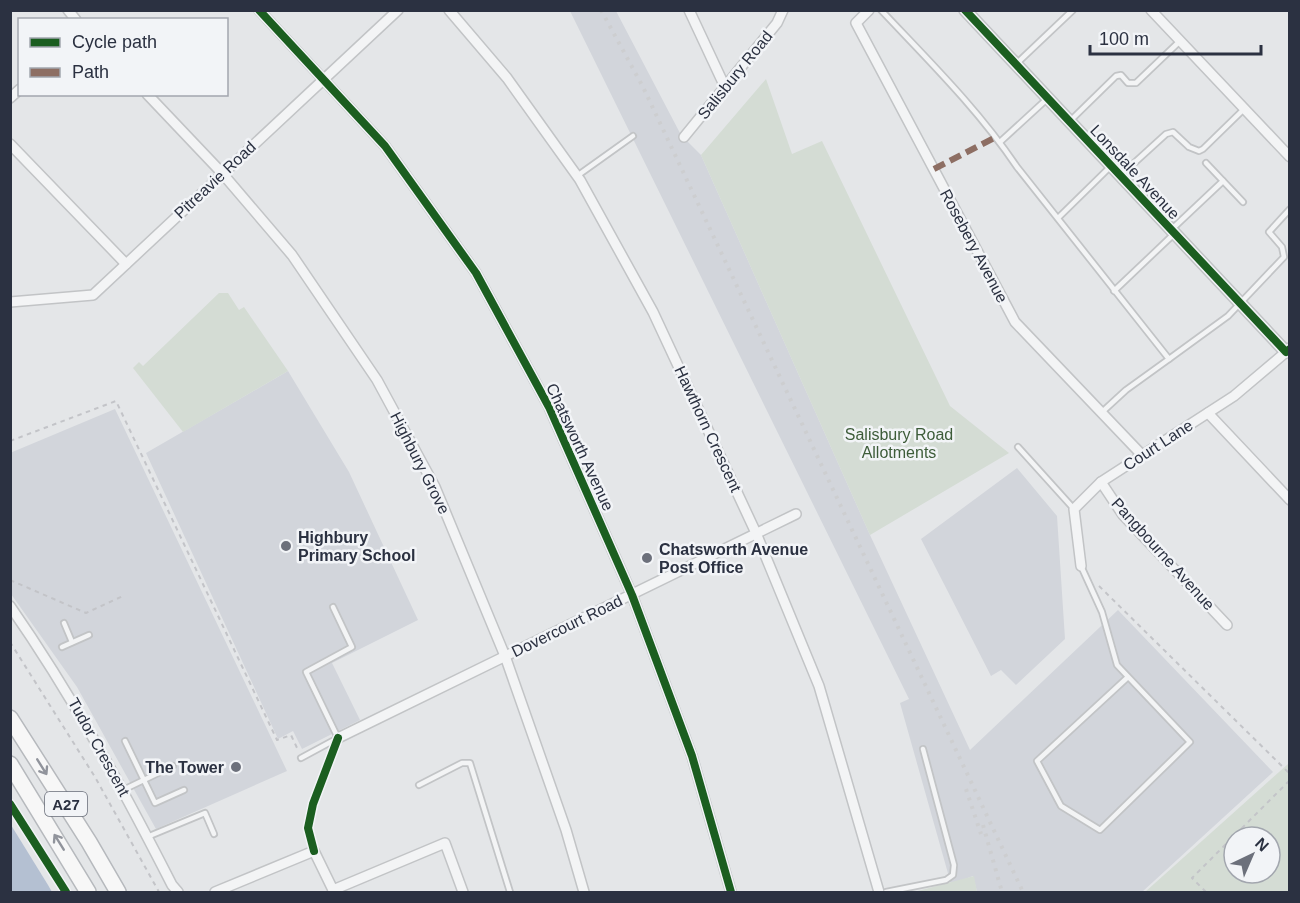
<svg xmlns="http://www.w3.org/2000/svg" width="1300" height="903" font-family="Arial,sans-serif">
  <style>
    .built { fill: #d2d5db }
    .green { fill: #d4dcd4; fill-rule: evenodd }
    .water { fill: #b4c0d2 }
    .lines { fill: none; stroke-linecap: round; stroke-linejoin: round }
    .service-casing { stroke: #c2c4c6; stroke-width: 8 }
    .minor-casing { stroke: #c2c4c6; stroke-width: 12 }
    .tertiary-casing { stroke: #c2c4c6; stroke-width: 14 }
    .trunk-casing { stroke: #b6b9bd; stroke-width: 18 }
    .path { stroke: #c3c4c8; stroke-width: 2; stroke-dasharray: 4.5 4.5; stroke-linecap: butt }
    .service { stroke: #f3f4f5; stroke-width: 4.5 }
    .minor { stroke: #f3f4f5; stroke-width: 9 }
    .tertiary { stroke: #f3f4f5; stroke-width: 10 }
    .trunk { stroke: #f7f7f7; stroke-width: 15 }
    .rail { stroke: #cdced0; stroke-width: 4; stroke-dasharray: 3 6; stroke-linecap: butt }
    .quiet { stroke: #8d6e63; stroke-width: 6; stroke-dasharray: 12 6; stroke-linecap: butt }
    .cycleway-casing { stroke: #f2f4f7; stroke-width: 11 }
    .cycleway { stroke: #1b5e20; stroke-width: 8 }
    .oneway { stroke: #91949c }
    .poi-dot { fill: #6c707b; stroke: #f2f4f7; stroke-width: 2 }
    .labels { text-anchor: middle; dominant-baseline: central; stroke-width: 5; stroke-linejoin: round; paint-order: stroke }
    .shield { fill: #f2f4f7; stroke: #676c78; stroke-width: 1.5 }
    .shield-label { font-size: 15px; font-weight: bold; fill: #2b3141 }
    .street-label { font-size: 16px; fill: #2b3141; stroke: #f2f4f7 }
    .park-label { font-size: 16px; fill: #3d5c39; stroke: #f2f4f7 }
    .poi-label { font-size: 16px; font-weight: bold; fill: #2b3141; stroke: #f2f4f7; text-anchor: start }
  </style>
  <rect width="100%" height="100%" fill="#e4e6e8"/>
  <g class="built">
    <path d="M570,11H616L681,135L701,155L870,535L970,750L1118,610L1273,772L1142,892H977L973,876L951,884L900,703L909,699Z"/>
    <path d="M288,371L349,472L418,620L332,663L360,720L302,749L293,731L278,739L146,453Z"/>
    <path d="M115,409L287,771L156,829L77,687L11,594L10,453Z"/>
    <path d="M1017,468L1057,516L1065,639L1016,685L1001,670L991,676L921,539Z"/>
  </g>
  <g class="green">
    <path d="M766,79L792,154L822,141L950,406L1009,453L870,535L701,155Z"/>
    <path d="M219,293H228L239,310L244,307L288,371L183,432L133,368L139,362L143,366Z"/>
    <path d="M1288,764L1289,892H1145ZM1234,837H1270V873H1234Z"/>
    <path d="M974,876L977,892H914Z"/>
  </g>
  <path class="water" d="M11,825L48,885L52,892H11Z"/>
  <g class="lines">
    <defs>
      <g id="service">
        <path d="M881,10C928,60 978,109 1017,167L1169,359L1228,316L1284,257L1282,247L1269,232L1290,209"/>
        <path d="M1016,64L1073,10"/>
        <path d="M1070,121L1116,76L1121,75L1128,83H1136L1180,41"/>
        <path d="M1000,142L1048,98"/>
        <path d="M1206,163L1243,202"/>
        <path d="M1121,175L1166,134L1173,132L1189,147L1199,151L1203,149L1244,109"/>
        <path d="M577,176L633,136"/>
        <path d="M1058,218L1111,166"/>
        <path d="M1171,230L1223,181"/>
        <path d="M1114,291L1175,233"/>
        <path d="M1101,413L1126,390L1169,359"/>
        <path d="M1018,447L1074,509"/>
        <path d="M1081,566L1102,612L1117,665L1190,742L1100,830L1061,806L1037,761L1128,677"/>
        <path d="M64,623L72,642"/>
        <path d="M62,647L89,635"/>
        <path d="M125,741L155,803L184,790"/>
        <path d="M301,758L338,738L306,672L352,647L333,607"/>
        <path d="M419,785L462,763H470L510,892"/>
        <path d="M123,790L173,766"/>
        <path d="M147,837L205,813L214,834"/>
        <path d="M886,892L946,880L953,875L954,865L923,749"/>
      </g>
      <g id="minor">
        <path d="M68,10L76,20"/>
        <path d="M259,10L385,146L476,273L549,407L632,595L692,756L731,892"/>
        <path d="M449,10L507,78L580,180L653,312L756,533L819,686L879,892"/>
        <path d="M689,10L725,87"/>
        <path d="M869,10L856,23L1015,322L1142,455"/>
        <path d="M1151,10L1290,157"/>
        <path d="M147,94L222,173L292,255L377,380L435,487L505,656L566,830L584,892"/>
        <path d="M10,98L20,89"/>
        <path d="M684,137L777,23L783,10"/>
        <path d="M10,144L126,264"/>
        <path d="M10,302L93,295L398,10"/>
        <path d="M1208,413L1290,500"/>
        <path d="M1101,482L1123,515L1227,625"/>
        <path d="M1081,566L1074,509L1101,482L1234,396L1286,352"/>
        <path d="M10,606C72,695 123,789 172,885L178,892"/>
        <path d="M338,738L796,514"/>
        <path d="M333,890L445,843L463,892"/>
        <path d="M215,892L314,851L334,892"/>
      </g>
      <path id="tertiary" d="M965,10L1286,352L1290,349"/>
      <g id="trunk">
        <path d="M10,718L89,842L118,892"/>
        <path d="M10,764L88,892"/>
      </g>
    </defs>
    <use href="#service" class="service-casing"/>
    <use href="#minor" class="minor-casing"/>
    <use href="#tertiary" class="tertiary-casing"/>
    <use href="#trunk" class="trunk-casing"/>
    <g class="path">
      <path d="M10,441L116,401L277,740L291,735L298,750"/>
      <path d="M10,580L86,613L123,596"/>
      <path d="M1099,586L1290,774"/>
      <path d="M10,642L95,777L159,892"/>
      <path d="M1206,892L1192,878L1290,780"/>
    </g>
    <use href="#service" class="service"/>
    <use href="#minor" class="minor"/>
    <use href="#tertiary" class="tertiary"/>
    <use href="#trunk" class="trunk"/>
    <g class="rail">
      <path d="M601,10L643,87L1023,892"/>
      <path d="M966,789L981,834"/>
      <path d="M983,825L1002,892"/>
    </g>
    <path class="quiet" d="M934,169L996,137"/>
    <defs>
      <g id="cycleway">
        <path d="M259,10L385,146L476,273L549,407L632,595L692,756L731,892"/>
        <path d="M965,10L1286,352L1290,349"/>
        <path d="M10,804L66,892"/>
        <path d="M314,851L308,828L313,804L338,738"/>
      </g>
    </defs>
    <use href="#cycleway" class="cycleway-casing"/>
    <use href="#cycleway" class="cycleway"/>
  </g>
  <defs><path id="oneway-shaft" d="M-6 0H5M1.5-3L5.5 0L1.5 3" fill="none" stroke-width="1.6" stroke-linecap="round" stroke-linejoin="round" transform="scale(1.5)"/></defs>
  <g class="oneway">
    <use href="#oneway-shaft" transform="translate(42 767) rotate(58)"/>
    <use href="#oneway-shaft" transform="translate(59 842) rotate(-122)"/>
  </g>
  <g class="poi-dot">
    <circle cx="286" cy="546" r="6"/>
    <circle cx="647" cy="558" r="6"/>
    <circle cx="236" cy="767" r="6"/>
  </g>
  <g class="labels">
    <rect class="shield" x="45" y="792" width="42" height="24" rx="4.5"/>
    <g class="shield-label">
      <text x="66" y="804">A27</text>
    </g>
    <g class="street-label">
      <text transform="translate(735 75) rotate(-51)">Salisbury Road</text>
      <text transform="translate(1135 172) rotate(47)">Lonsdale Avenue</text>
      <text transform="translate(215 180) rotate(-43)">Pitreavie Road</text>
      <text transform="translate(974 246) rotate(62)">Rosebery Avenue</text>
      <text transform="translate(708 429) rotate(65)">Hawthorn Crescent</text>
      <text transform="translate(1158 445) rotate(-33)">Court Lane</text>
      <text transform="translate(580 447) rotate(65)">Chatsworth Avenue</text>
      <text transform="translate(420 463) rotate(63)">Highbury Grove</text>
      <text transform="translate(1163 554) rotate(48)">Pangbourne Avenue</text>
      <text transform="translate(567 626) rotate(-26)">Dovercourt Road</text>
      <text transform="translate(99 747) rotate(61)">Tudor Crescent</text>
    </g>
    <g class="park-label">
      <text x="899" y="434">Salisbury Road<tspan x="899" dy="18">Allotments</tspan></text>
    </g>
    <g class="poi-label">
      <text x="298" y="537">Highbury<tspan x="298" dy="18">Primary School</tspan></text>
      <text x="659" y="549">Chatsworth Avenue<tspan x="659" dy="18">Post Office</tspan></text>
      <text x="224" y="767" text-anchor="end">The Tower</text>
    </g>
  </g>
  <rect width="1300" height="903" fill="none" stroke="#2b3141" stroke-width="24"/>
  <rect x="18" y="18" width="210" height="78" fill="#f2f4f7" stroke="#a2a6ae" stroke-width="1.5"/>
  <rect x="30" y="38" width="30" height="9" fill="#1b5e20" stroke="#a2a6ae" stroke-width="1.5"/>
  <text x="72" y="48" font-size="18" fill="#2b3141">Cycle path</text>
  <rect x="30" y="68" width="30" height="9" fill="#8d6e63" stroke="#a2a6ae" stroke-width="1.5"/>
  <text x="72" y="78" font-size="18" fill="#2b3141">Path</text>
  <g transform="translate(1252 855) rotate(44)"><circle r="28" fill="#f2f4f7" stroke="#a2a6ae" stroke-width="1.5"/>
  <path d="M0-4.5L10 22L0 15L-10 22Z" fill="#6c707b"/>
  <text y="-9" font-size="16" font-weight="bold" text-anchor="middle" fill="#2b3141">N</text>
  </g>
  <path d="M1090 45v9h171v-9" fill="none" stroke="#2b3141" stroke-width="3"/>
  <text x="1099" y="45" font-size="18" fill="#2b3141" stroke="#f2f4f7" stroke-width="4.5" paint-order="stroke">100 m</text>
</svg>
